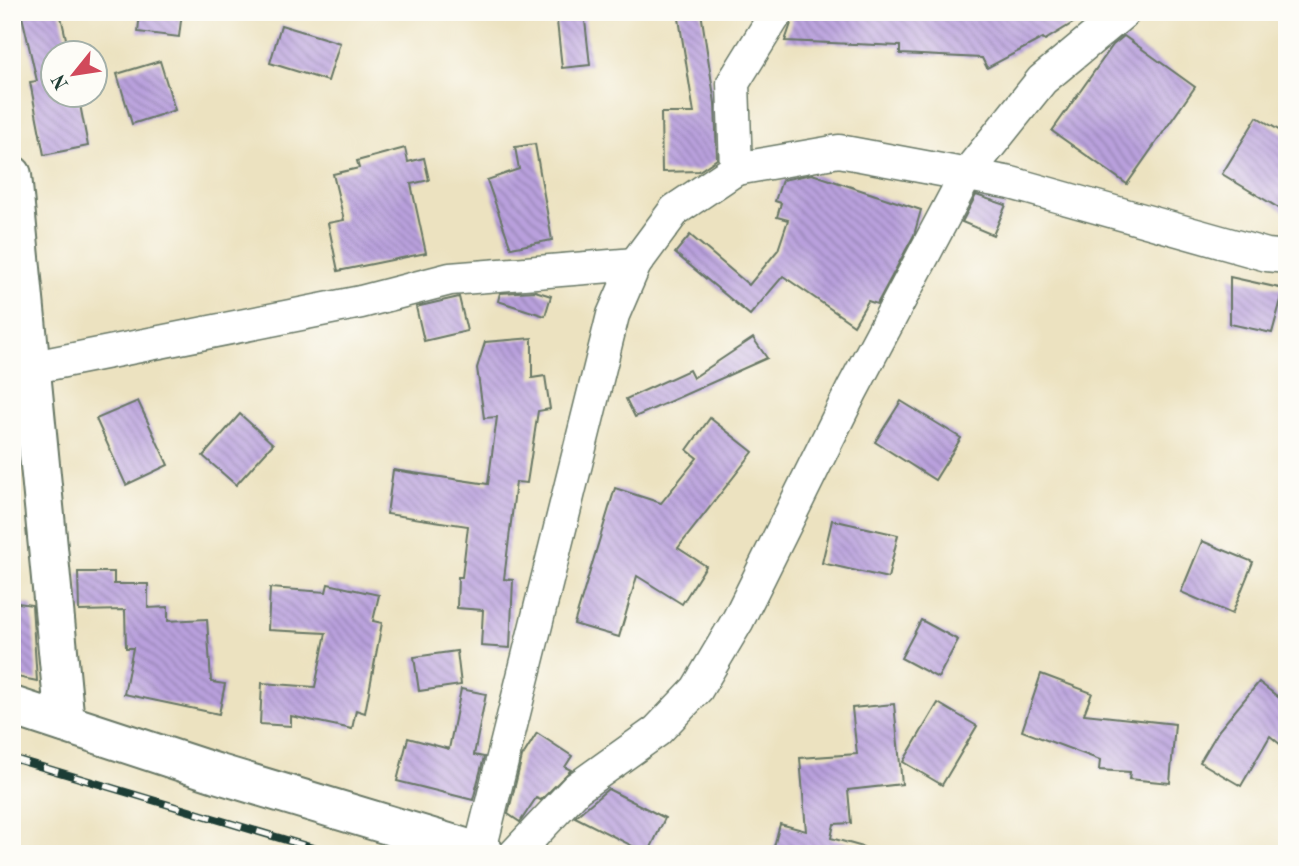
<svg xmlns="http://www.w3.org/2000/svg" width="1299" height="866" font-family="'Old Standard TT',serif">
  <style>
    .building { fill: url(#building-back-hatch) }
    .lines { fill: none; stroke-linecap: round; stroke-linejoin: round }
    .minor-casing { stroke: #677765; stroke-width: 35 }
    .tertiary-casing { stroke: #677765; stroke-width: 42 }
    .minor { stroke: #fff; stroke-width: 32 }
    .tertiary { stroke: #fff; stroke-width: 38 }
    .rail-casing { stroke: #1f3d34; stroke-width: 8 }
    .rail { stroke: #fdfcf7; stroke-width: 5; stroke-dasharray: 16; stroke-linecap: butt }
  </style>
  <defs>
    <pattern id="building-back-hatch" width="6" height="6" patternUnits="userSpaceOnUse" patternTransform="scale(1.75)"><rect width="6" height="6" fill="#b9a0dd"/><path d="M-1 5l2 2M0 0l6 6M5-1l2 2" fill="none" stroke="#9684b4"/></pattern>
  </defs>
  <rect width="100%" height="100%" fill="#fdfcf7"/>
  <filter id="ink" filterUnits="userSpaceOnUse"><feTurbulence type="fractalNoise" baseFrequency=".0143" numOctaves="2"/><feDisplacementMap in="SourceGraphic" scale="14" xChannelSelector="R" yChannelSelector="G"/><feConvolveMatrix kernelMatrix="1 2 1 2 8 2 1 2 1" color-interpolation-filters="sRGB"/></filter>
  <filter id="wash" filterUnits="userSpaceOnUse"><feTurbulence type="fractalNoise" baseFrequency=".00686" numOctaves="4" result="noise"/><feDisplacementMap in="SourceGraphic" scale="28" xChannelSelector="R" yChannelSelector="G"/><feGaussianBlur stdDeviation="1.57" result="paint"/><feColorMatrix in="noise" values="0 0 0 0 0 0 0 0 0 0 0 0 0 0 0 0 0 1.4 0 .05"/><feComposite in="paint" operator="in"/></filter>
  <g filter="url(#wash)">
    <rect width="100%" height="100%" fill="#ece2c0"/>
    <g id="blocks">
      <g class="building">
        <path d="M21,12H60L69,52H52V94H78L88,146L44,155L30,82L37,81Z"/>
        <path d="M140,12H182L179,37L138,32Z"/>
        <path d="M556,12H584L590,65L562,68Z"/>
        <path d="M678,12H701L715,103L717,159L699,171L662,172L661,113H694Z"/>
        <path d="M795,12L901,15L1091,12L1045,40L1043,38L987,68L982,58L900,54V46L785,41Z"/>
        <path d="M281,25L340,43L328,81L270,63Z"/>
        <path d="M1124,36L1195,87L1127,184L1052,131L1113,45Z"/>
        <path d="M160,61L175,110L132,124L117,74Z"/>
        <path d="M1257,117L1287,135V213L1222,174Z"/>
        <path d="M535,144L552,240L511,248L487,180L519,169L515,147Z"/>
        <path d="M405,148L408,162L424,158L429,180L411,184L426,253L338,271L328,223L344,220L333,174L359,168L357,161Z"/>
        <path d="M812,174L921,210L914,235L877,304L868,301L854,325L783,276L750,315L675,253L690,235L749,285L778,250L788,220L777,217L781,203L775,201L782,180Z"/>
        <path d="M976,195L1006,205L993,235L962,222Z"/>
        <path d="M1230,277L1284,289L1272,333L1230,324Z"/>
        <path d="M535,291L551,296L545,316L498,301L500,293Z"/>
        <path d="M459,297L467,331L424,341L416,307Z"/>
        <path d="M532,338V378L545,376L550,409L538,411L527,483L516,482L504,579L513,580L510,648L481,646L483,610L457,608L458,577H462L468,526L387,514L393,470L488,484L497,417L484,418L477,368L485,342Z"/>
        <path d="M753,338L767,358L635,417L626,399L689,370L693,378Z"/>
        <path d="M138,401L168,465L126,485L96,419Z"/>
        <path d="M901,401L961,438L935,480L875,442Z"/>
        <path d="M240,414L273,444L236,485L203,456Z"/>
        <path d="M710,418L753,452L678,548L706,566L682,604L637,576L619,637L574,624L615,488L661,503L697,458L687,450Z"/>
        <path d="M832,520L898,535L888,578L822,563Z"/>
        <path d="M1202,541L1253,562L1232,614L1181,592Z"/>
        <path d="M78,572H114V584H148V608L168,607V621L207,619L211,682L225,684L219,714L124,694L133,648H126L125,610L79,611Z"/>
        <path d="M328,584L379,595L373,621L382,623L365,713L356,710L352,729L291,716V726L260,724L262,683L315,687L326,633L268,630L270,588L326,592Z"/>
        <path d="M12,602L32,605L37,681L12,676Z"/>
        <path d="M921,620L958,640L938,678L901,658Z"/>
        <path d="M457,651L461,685L419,691L414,657Z"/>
        <path d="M1041,674L1092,693L1084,714L1175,724L1170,783L1129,779L1130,772L1099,770L1100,760L1022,731Z"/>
        <path d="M1259,682L1287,704V750L1270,736L1241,786L1200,762L1219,730Z"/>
        <path d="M461,689L486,694L474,755L484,757L473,800L397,781L408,738L449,749Z"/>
        <path d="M938,703L977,726L942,785L903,762Z"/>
        <path d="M894,704L902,784L848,790L851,823L834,824L831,838L863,847L862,854H772L780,824L806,831L800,758L857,754L852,708Z"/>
        <path d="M537,733L572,756L565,767L571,770L541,800L536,798L520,822L508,814L522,757Z"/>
        <path d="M608,789L665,818L648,854L575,817Z"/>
      </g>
    </g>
  </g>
  <g filter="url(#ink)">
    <use href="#blocks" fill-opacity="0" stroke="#677765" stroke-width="2"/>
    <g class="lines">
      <defs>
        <g id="minor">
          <path d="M736,169L839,151L1011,183L1267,255L1287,257"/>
          <path d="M29,368L361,302L450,279L635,264"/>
          <path d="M479,854L613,315L635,264L675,210L736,169L733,83L777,12"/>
          <path d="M515,854L577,788L657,731L697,689L738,620L852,390L966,175L1042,80L1124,12"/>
        </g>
        <g id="tertiary">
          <path d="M12,175L65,723"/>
          <path d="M12,706L216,773L485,854"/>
        </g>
      </defs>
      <use href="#minor" class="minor-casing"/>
      <use href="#tertiary" class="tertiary-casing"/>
      <use href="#minor" class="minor"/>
      <use href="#tertiary" class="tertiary"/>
      <defs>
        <path id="rail" d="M12,758L333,854"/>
      </defs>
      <use href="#rail" class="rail-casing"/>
      <use href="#rail" class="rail"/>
    </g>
  </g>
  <rect width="1299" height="866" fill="none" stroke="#fdfcf7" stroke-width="42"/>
  <g transform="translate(74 74) rotate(240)"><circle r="33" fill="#fdfcf7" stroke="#a4b0a9" stroke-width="2"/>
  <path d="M0-5L12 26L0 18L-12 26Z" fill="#d1495b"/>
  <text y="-10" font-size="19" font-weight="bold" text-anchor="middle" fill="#1f3d34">N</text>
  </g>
</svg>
